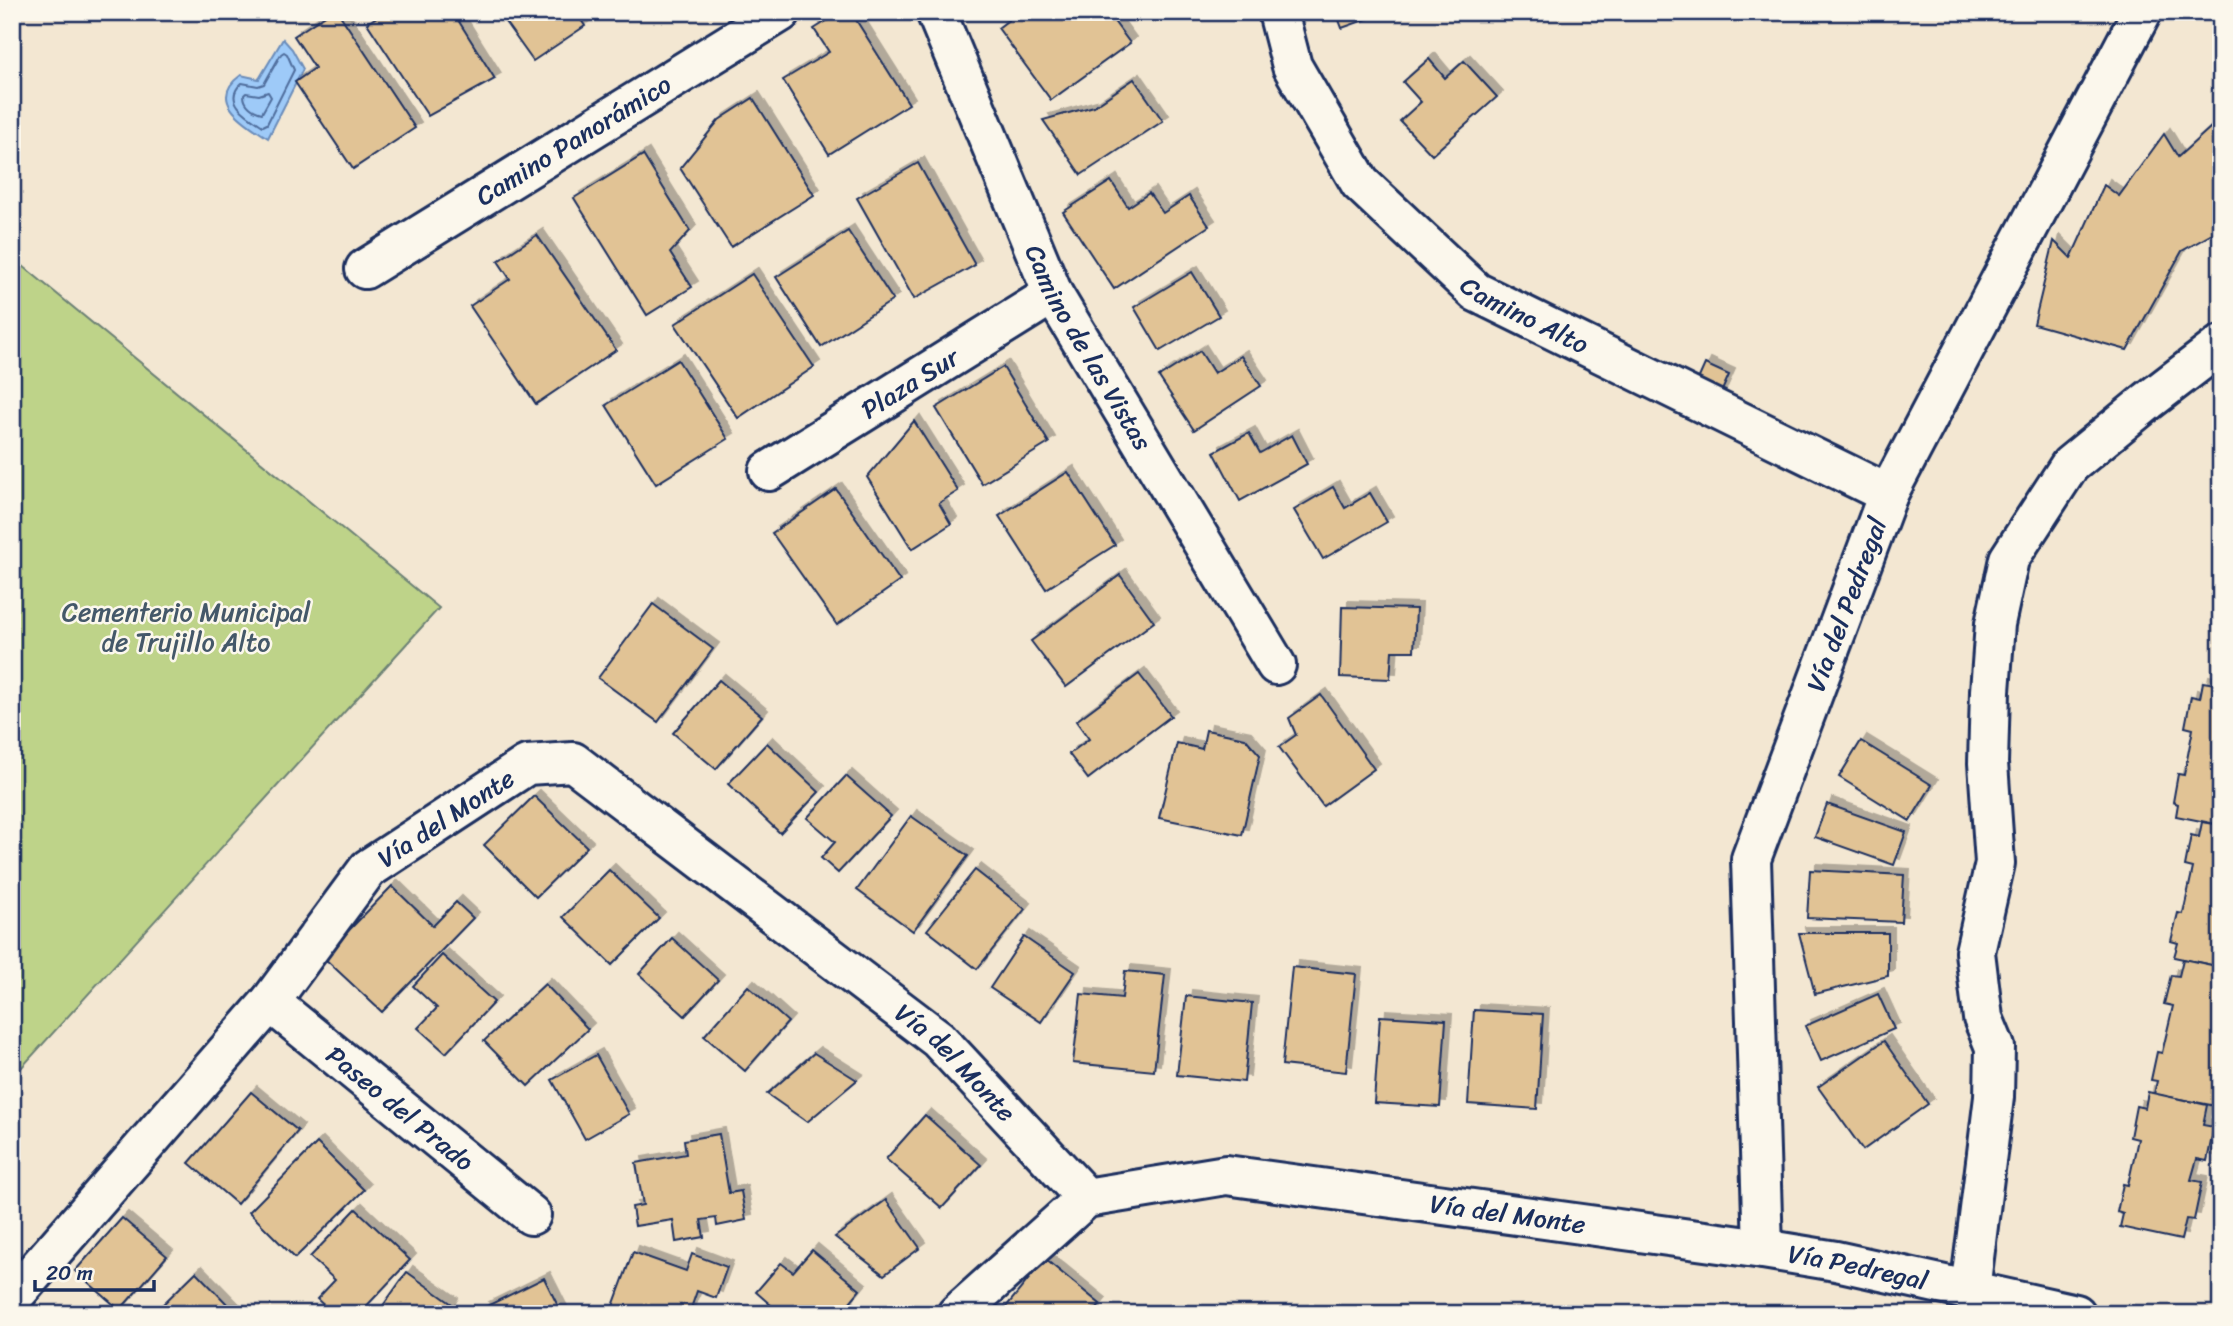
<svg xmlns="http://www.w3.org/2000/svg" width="2233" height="1326" font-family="Sriracha,sans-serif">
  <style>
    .green { fill: #bed389; stroke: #6c8174; stroke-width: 2 }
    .water { fill: #9ecaf8; stroke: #6a8cba; stroke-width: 2 }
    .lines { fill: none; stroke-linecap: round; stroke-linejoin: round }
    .shore { stroke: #4f6d9c; stroke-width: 2 }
    .building { fill: #e1c395; stroke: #1b2f5e; stroke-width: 2; filter: url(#shadow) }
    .minor-casing { stroke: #1b2f5e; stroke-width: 44 }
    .minor { stroke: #fbf7ec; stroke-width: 38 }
    .labels { text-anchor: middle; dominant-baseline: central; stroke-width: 5; stroke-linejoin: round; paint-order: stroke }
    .street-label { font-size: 26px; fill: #1b2f5e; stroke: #fbf7ec }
    .park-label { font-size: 26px; fill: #445869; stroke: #fbf7ec }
  </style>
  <defs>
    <filter id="shadow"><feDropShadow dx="6" dy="-6" stdDeviation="0" flood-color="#0004"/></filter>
  </defs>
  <rect width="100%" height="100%" fill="#f3e7d2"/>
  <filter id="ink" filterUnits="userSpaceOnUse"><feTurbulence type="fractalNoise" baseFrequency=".0143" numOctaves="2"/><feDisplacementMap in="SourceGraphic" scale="14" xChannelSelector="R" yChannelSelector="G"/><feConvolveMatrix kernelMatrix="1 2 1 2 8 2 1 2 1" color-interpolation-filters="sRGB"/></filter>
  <g filter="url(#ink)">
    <path class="green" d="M12,257L439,608L12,1078Z"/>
    <path class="water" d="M283,39L292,49L303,69L268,138C247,124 205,101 241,75L259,79Z"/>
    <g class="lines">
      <g class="shore">
        <path d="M284,52L287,54L294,70L267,124L263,126C249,117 221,101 242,83L258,86L264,84L281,54Z"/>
        <path d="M268,92L271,97L262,113C253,111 244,105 244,95L246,93L259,95Z"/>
      </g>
    </g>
    <g class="building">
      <path d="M330,12H338L415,128L353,169L295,82L315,68L294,36Z"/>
      <path d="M411,12H453L495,79L428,116L367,23L384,13Z"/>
      <path d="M498,12H576L585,26L533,61Z"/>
      <path d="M841,12H851L909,104L829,154L783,80L829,52L814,29Z"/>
      <path d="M1019,12H1107L1130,43L1051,100L998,28Z"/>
      <path d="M1336,12H1387L1342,28Z"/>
      <path d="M1429,59L1445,78L1464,61L1497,97L1432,155L1400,121L1421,102L1403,82Z"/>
      <path d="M1134,79L1163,121L1081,175L1043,120L1094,106Z"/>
      <path d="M753,98L814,195L731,247L680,168L719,120Z"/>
      <path d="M2221,118V229L2182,251L2127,350L2034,324L2054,241L2071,258L2104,185L2119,196L2164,134L2178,157Z"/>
      <path d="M643,155L690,231L670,253L692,287L647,315L574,198Z"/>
      <path d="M918,163L975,265L914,299L857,198Z"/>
      <path d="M1111,181L1128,207L1149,193L1163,213L1189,196L1209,226L1114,289L1063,212Z"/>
      <path d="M848,231L893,300L821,347L776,277Z"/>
      <path d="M537,235L616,350L536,404L470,306L510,279L498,261Z"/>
      <path d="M1192,272L1219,316L1160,351L1134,307Z"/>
      <path d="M752,274L814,367L738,418L675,324Z"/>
      <path d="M1200,351L1214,373L1241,356L1261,386L1194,430L1159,377Z"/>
      <path d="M678,360L728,439L656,484L606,405Z"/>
      <path d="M1705,364L1729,375L1717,402L1693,391Z"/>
      <path d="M1003,367L1049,443L982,484L936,408Z"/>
      <path d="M914,421L958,491L939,503L951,524L912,549L867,477Z"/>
      <path d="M1249,433L1260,453L1292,435L1307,464L1240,501L1214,452Z"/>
      <path d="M1068,472L1115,545L1046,589L999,516Z"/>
      <path d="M1333,487L1345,508L1370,493L1387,522L1323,559L1294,510Z"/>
      <path d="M836,489L900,581L837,625L772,533Z"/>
      <path d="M1120,575L1154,622L1066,687L1031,641Z"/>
      <path d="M653,604L713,649L658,722L598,678Z"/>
      <path d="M1342,607L1416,609L1414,651H1392L1390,679L1340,677Z"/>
      <path d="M1139,674L1171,716L1088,779L1069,754L1089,739L1076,721Z"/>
      <path d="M719,680L762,716L716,769L673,733Z"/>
      <path d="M2203,682L2221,685V825L2176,816L2178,804L2173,802L2178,774L2184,775L2193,729L2185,727L2191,696L2200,698Z"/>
      <path d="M1321,695L1374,769L1323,806L1279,747L1296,735L1289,718Z"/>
      <path d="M1206,730L1245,738L1260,755L1242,835L1159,818L1177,743L1202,749Z"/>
      <path d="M1861,741L1932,785L1910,821L1839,777Z"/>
      <path d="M767,743L819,792L780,833L728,784Z"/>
      <path d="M846,776L891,816L838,873L821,858L835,842L807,818Z"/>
      <path d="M534,796L587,847L536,897L484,845Z"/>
      <path d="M1827,804L1906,832L1894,865L1815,837Z"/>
      <path d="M911,816L968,856L913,931L857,890Z"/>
      <path d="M2202,822L2221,825V967L2174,957L2178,943L2171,941L2178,913L2183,914L2193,868L2185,866L2191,835L2199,837Z"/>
      <path d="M609,870L659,918L612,965L563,917Z"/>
      <path d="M975,870L1025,909L977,969L927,930Z"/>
      <path d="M1810,870L1904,875L1901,922L1807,918Z"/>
      <path d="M392,886L433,926L456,902L473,918L382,1012L323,957Z"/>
      <path d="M1799,933H1888V976L1815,994Z"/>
      <path d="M1024,937L1075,972L1041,1022L990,988Z"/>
      <path d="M672,938L718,980L685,1016L639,974Z"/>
      <path d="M442,955L494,1002L446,1053L418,1028L437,1008L413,986Z"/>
      <path d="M2183,959L2221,967V1087L2216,1106L2154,1094L2157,1081L2151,1080L2157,1052L2162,1053L2173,1006L2164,1004L2171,975L2179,976Z"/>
      <path d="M1292,967L1356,974L1346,1072L1282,1065Z"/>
      <path d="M1125,971L1165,975L1154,1071L1073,1063L1081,994L1122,998Z"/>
      <path d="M545,984L588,1029L528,1086L484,1041Z"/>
      <path d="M748,986L788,1022L745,1071L704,1036Z"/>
      <path d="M1878,994L1894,1029L1821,1061L1805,1026Z"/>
      <path d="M1186,996L1252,1003L1244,1082L1177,1075Z"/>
      <path d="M1474,1010L1543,1014L1537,1109L1468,1104Z"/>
      <path d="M1380,1016L1446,1020L1440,1107L1374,1103Z"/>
      <path d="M1884,1041L1928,1104L1863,1150L1818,1087Z"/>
      <path d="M814,1053L857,1080L807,1122L767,1094Z"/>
      <path d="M596,1055L629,1114L585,1139L552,1080Z"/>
      <path d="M251,1092L298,1131L237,1204L189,1163Z"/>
      <path d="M2148,1092L2207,1105L2203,1125L2214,1127L2207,1161L2197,1159L2191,1180L2202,1182L2194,1220L2186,1219L2181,1240L2120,1227L2123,1214L2117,1212L2123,1184L2128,1185L2138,1139L2130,1137L2136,1106L2145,1108Z"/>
      <path d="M925,1115L981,1165L942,1208L886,1159Z"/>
      <path d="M719,1134L729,1193L741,1191L746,1220L717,1226L716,1218L701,1220L704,1237L676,1242L673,1220L635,1226L632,1207L643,1205L636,1163L686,1154L684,1140Z"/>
      <path d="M317,1143L364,1190L295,1258L249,1212Z"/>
      <path d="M886,1200L920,1248L884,1275L835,1237Z"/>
      <path d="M356,1209L410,1260L359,1314H333L317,1299L335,1280L310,1257Z"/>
      <path d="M122,1218L167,1256L120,1310L75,1271Z"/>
      <path d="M812,1250L860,1290L846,1307L854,1314H781L756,1292L781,1263L793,1272Z"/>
      <path d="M633,1252L686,1271L692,1254L727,1267L716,1298L697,1291L689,1314H626L612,1309Z"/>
      <path d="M1045,1259L1100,1304L1092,1314L1001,1313Z"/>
      <path d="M196,1272L237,1314H153Z"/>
      <path d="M407,1272L452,1304L446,1314H377Z"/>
      <path d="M544,1278L562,1314H486L483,1308Z"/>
    </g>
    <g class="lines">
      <defs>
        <g id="minor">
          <path id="s1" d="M936,12L1053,294L1276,665"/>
          <path id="s2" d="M1278,12L1292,66L1360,183L1476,292L1888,494"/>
          <path id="s3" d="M365,269L781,12"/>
          <path id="s4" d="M769,471L1053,294"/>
          <path id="s5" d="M270,1002L531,1215"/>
          <path id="s6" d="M1763,1249L1751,859L1888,494L2142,12"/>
          <path d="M1970,1290L1994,1097L1995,1047L1983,1018L1975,952L1995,863L1988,763L1990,691L1995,624L2009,559L2070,465L2148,401L2221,345"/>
          <path id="s7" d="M12,1298L270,1002L368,869L527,765L573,762L938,1039L1086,1198"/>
          <path id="s8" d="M957,1314L1086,1198L1226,1175L1763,1249L1836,1261L2076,1314"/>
        </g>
      </defs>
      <use href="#minor" class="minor-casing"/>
      <use href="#minor" class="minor"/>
    </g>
  </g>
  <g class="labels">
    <g class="street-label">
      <text stroke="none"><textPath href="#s3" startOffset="245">Camino Panorámico</textPath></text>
      <text stroke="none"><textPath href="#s2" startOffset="404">Camino Alto</textPath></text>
      <text stroke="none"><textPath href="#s1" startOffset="369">Camino de las Vistas</textPath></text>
      <text stroke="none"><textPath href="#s4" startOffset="166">Plaza Sur</textPath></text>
      <text stroke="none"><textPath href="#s6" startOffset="662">Vía del Pedregal</textPath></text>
      <text stroke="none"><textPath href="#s7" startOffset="651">Vía del Monte</textPath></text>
      <text stroke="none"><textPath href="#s7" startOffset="1281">Vía del Monte</textPath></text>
      <text stroke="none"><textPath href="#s5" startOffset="168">Paseo del Prado</textPath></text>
      <text stroke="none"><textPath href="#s8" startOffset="600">Vía del Monte</textPath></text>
      <text stroke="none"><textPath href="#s8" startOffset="954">Vía Pedregal</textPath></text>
    </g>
    <g class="park-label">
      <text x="186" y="612">Cementerio Municipal<tspan x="186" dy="30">de Trujillo Alto</tspan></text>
    </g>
  </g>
  <rect width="2233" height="1326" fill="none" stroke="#fbf7ec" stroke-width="42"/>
  <rect x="21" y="21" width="2191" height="1284" fill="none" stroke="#1b2f5e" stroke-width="2.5" filter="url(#ink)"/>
  <path d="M35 1280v10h119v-10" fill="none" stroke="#1b2f5e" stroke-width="3.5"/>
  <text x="46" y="1280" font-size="21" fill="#1b2f5e" stroke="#fbf7ec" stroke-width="5" paint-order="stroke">20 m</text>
</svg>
